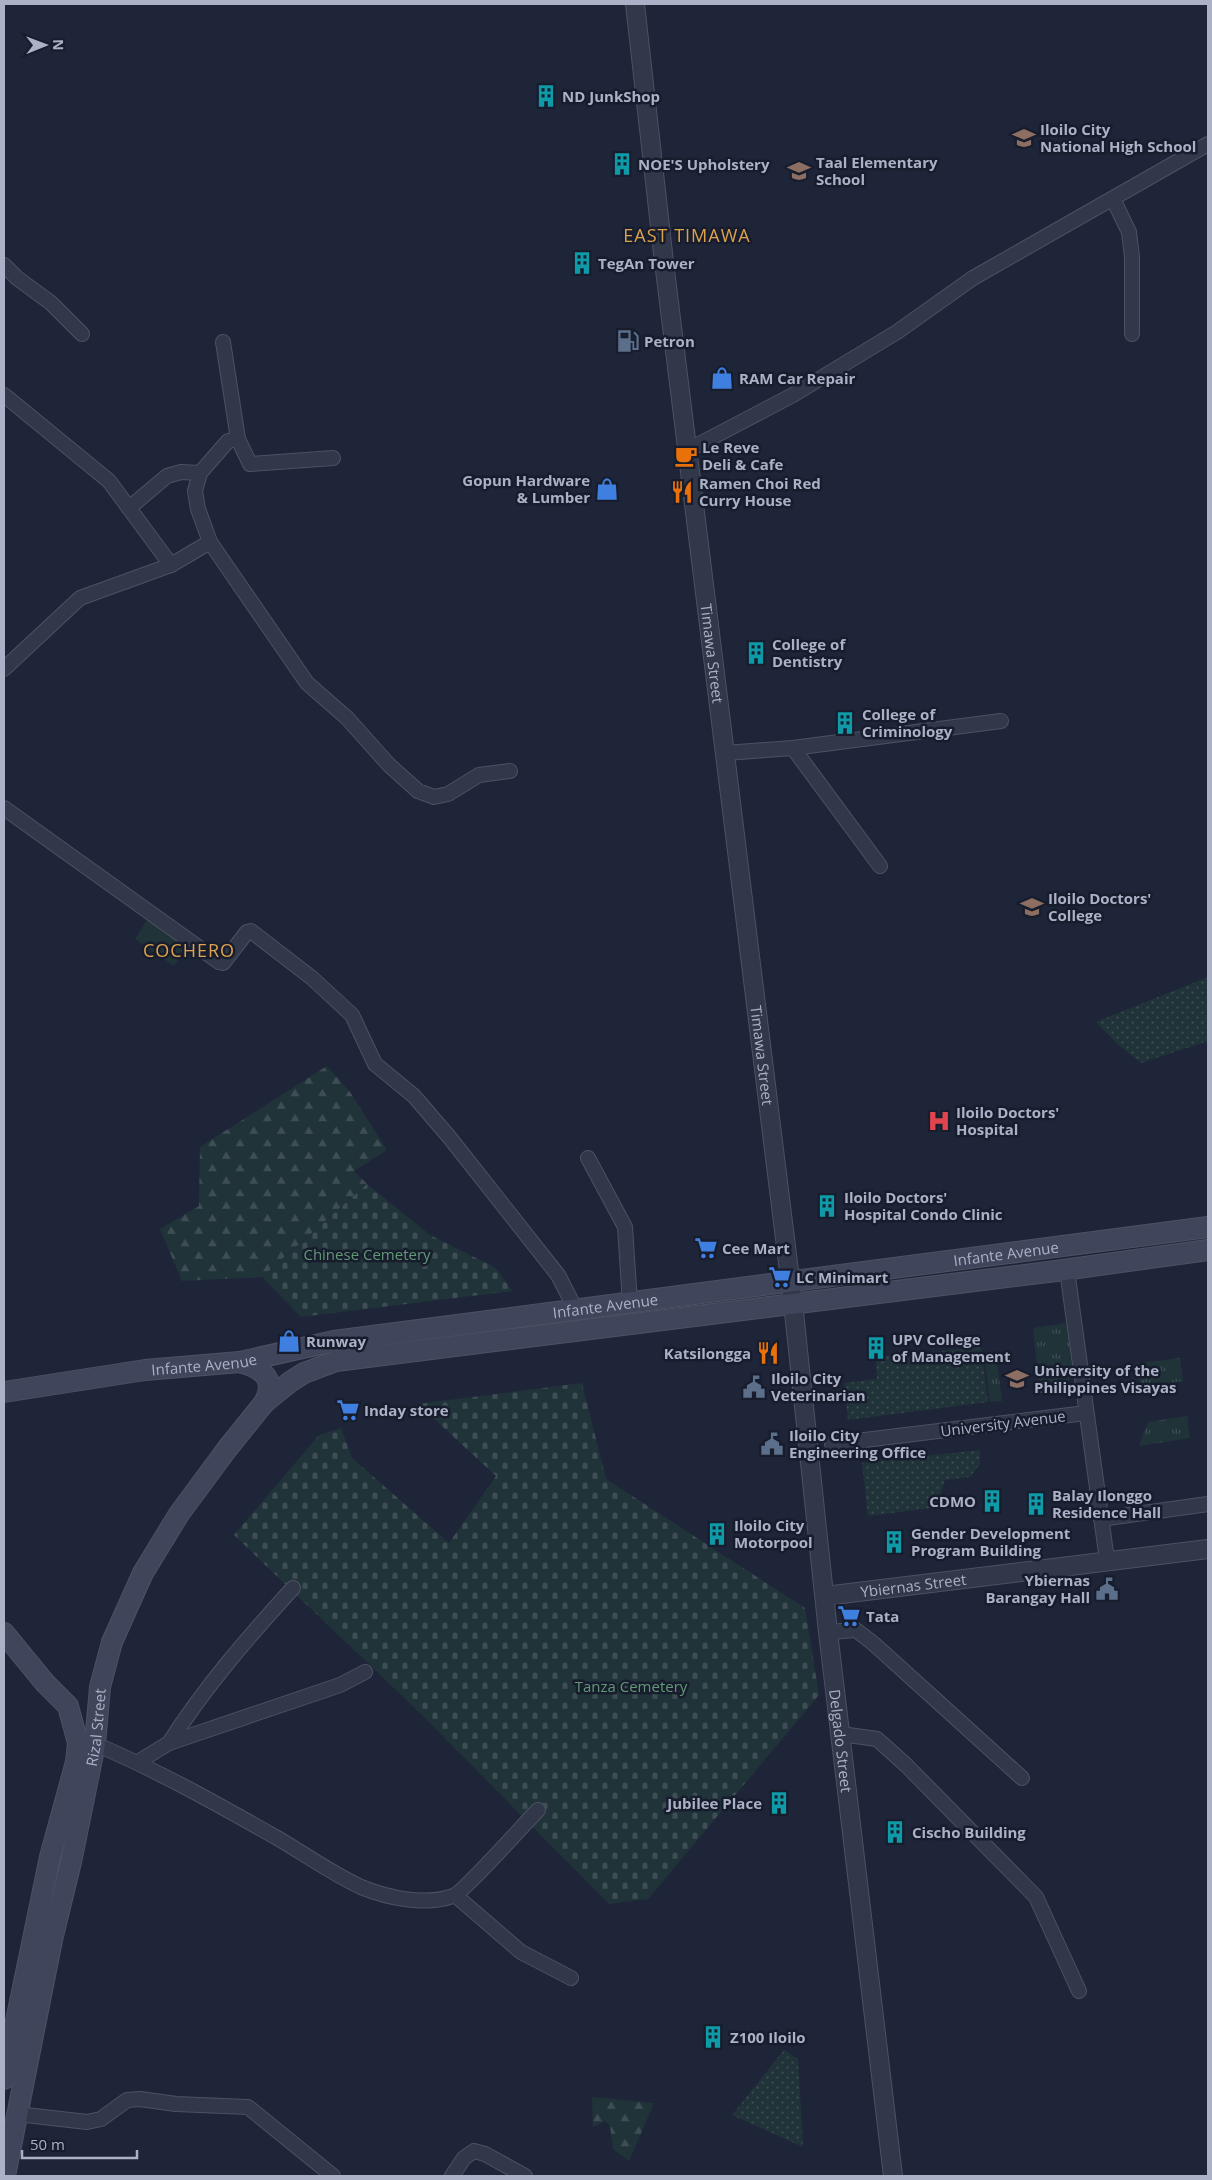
<svg xmlns="http://www.w3.org/2000/svg" width="1212" height="2180" font-family="'Open Sans',sans-serif">
  <style>
    .grass { fill: url(#grass-dots) }
    .forest { fill: url(#forest-firs) }
    .cemetery { fill: url(#cemetery-stones) }
    .park { fill: url(#park-tufts) }
    .pitch { fill: #203339 }
    .lines { fill: none; stroke-linecap: round; stroke-linejoin: round }
    .minor-casing { stroke: #4c5264; stroke-width: 16 }
    .tertiary-casing { stroke: #4c5264; stroke-width: 20 }
    .secondary-casing { stroke: #4c5264; stroke-width: 22 }
    .minor { stroke: #313849; stroke-width: 14 }
    .tertiary { stroke: #313849; stroke-width: 18 }
    .secondary { stroke: #3f465c; stroke-width: 20 }
    .labels { text-anchor: middle; dominant-baseline: central; stroke-width: 5; stroke-linejoin: round; paint-order: stroke }
    .poi-label { font-size: 15px; font-weight: bold; fill: #abb1c6; stroke: #171d2d; text-anchor: start }
    .street-label { font-size: 15px; fill: #abb1c6; stroke: #171d2d }
    .park-label { font-size: 15px; fill: #619876; stroke: #171d2d }
    .quarter-label { font-size: 18px; letter-spacing: 1px; fill: #dda24f; stroke: #171d2d }
  </style>
  <defs>
    <pattern id="grass-dots" width="8" height="8" patternUnits="userSpaceOnUse" patternTransform="scale(1.25)"><rect width="8" height="8" fill="#203339"/><path d="M2 2h.1M6 6h.1" fill="none" stroke="#3e4e54" stroke-width="1.8" stroke-linecap="round"/></pattern>
    <pattern id="forest-firs" width="22" height="20" patternUnits="userSpaceOnUse" patternTransform="scale(1.25)"><rect width="22" height="20" fill="#203339"/><path d="M5 1l3.5 6h-7zM16 11l3.5 6h-7z" fill="#3e4e54"/></pattern>
    <pattern id="cemetery-stones" width="16" height="16" patternUnits="userSpaceOnUse" patternTransform="scale(1.25)"><rect width="16" height="16" fill="#203339"/><path d="M2 7V4a2 2 0 0 1 4 0v3zM10 15v-3a2 2 0 0 1 4 0v3z" fill="#3e4e54"/></pattern>
    <pattern id="park-tufts" width="24" height="20" patternUnits="userSpaceOnUse" patternTransform="scale(1.25)"><rect width="24" height="20" fill="#203339"/><path d="M3 7l-1-3M5 7V3M7 7l1-3M15 17l-1-3M17 17v-4M19 17l1-3" fill="none" stroke="#3e4e54"/></pattern>
  </defs>
  <rect width="100%" height="100%" fill="#1e2538"/>
  <g class="grass">
    <path d="M1208,977V1041L1141,1063L1116,1043L1096,1022Z"/>
    <path d="M981,1347L988,1402L848,1420L844,1383L877,1379L876,1357Z"/>
    <path d="M980,1450V1464L970,1477L945,1480L938,1501L931,1508L868,1516L862,1463Z"/>
    <path d="M784,2050L798,2059L803,2147L732,2115Z"/>
  </g>
  <g class="forest">
    <path d="M327,1066L350,1092L387,1150L354,1171L367,1184L262,1277L182,1281L160,1229L199,1206L200,1147Z"/>
    <path d="M592,2097L654,2103L629,2161L613,2149L610,2126L605,2121L593,2127Z"/>
  </g>
  <g class="cemetery">
    <path d="M367,1184L430,1235L496,1268L512,1291L301,1317L262,1277Z"/>
    <path d="M582,1383L606,1479L805,1608L819,1695L648,1899L609,1904L419,1712L234,1535L319,1435L341,1428L352,1458L449,1543L496,1476L418,1404Z"/>
  </g>
  <g class="park">
    <path d="M1066,1323L1073,1373L1063,1390L1040,1393L1033,1328Z"/>
    <path d="M996,1354L1002,1401L990,1402L984,1356Z"/>
    <path d="M1180,1358L1183,1381L1142,1387L1133,1364Z"/>
    <path d="M1187,1416L1190,1438L1139,1446L1148,1422Z"/>
  </g>
  <path class="pitch" d="M149,917L189,944L174,966L135,939Z"/>
  <g class="lines">
    <defs>
      <g id="minor">
        <path d="M1113,199L1129,232L1132,257V334"/>
        <path d="M4,265L17,278L51,303L82,334"/>
        <path d="M223,342L238,439"/>
        <path d="M4,395L109,481L171,565"/>
        <path d="M688,450L793,395L897,332L973,278L1208,144"/>
        <path d="M333,458L250,464L238,439L228,441L200,473L195,491L198,509L210,542L307,683L347,718L389,765L418,791L434,797L448,794L479,775L510,771"/>
        <path d="M129,508L167,476L181,472L200,473"/>
        <path d="M4,669L80,598L171,565L210,542"/>
        <path d="M793,748L880,866"/>
        <path d="M725,753L793,748L1001,721"/>
        <path d="M4,808L219,962L223,963L247,932L251,931L312,978L352,1015L375,1064L414,1096L450,1138L558,1275L576,1310"/>
        <path d="M588,1158L625,1227L630,1303"/>
        <path d="M1067,1270L1107,1560"/>
        <path d="M832,1444L1086,1413"/>
        <path d="M1101,1519L1208,1504"/>
        <path d="M828,1632L856,1630L874,1644L1022,1778"/>
        <path d="M841,1734L877,1739L906,1765L1036,1897L1079,1991"/>
        <path d="M169,1743C205,1687 248,1637 293,1588"/>
        <path d="M95,1744C159,1771 219,1805 279,1839C306,1855 333,1874 361,1887C388,1898 425,1906 453,1896C463,1893 525,1823 538,1810"/>
        <path d="M138,1762L169,1743L340,1685L365,1672"/>
        <path d="M456,1896L521,1952L571,1978"/>
        <path d="M17,2114L87,2122L101,2119L127,2100L140,2099L176,2104L248,2107L333,2176"/>
        <path d="M452,2176L464,2158L474,2151L485,2154L525,2176"/>
      </g>
      <g id="tertiary">
        <path id="s1" d="M635,4L664,262L793,1303L828,1632L893,2176"/>
        <path id="s2" d="M825,1596L1208,1549"/>
      </g>
      <g id="secondary">
        <path d="M240,1362C263,1368 277,1380 264,1403"/>
        <path id="s3" d="M4,1392L145,1370L240,1362L334,1341L1208,1227"/>
        <path d="M4,1633L45,1683L68,1706L78,1743L76,1762L50,1857L4,2079"/>
        <path id="s4" d="M5,2176L52,1940L71,1862L95,1744L100,1687L112,1642L143,1573L179,1514L227,1449L264,1403L290,1382L304,1373L336,1361L1056,1271L1208,1250"/>
      </g>
    </defs>
    <use href="#minor" class="minor-casing"/>
    <use href="#tertiary" class="tertiary-casing"/>
    <use href="#secondary" class="secondary-casing"/>
    <use href="#minor" class="minor"/>
    <use href="#tertiary" class="tertiary"/>
    <use href="#secondary" class="secondary"/>
  </g>
  <defs>
    <symbol id="building-bare" viewBox="-9 -9 18 18"><path d="M-4-6H4V6H1V3H-1V6H-4ZM-2.5-4.3h1.7v1.8h-1.7ZM.8-4.3h1.7v1.8H.8ZM-2.5-1h1.7V.8h-1.7ZM.8-1h1.7V.8H.8Z" fill="#0f9aa8" stroke="#171d2d" stroke-width="2.5" paint-order="stroke"/></symbol>
    <symbol id="school-bare" viewBox="-9 -9 18 18"><path d="M0-5L7-2L0 1L-7-2ZM-4 1L0 2.5L4 1V4Q0 6-4 4Z" fill="#8d6e63" stroke="#171d2d" stroke-width="2.5" paint-order="stroke"/></symbol>
    <symbol id="fuel-bare" viewBox="-9 -9 18 18"><path d="M-5.5-6h7V0h2V4h1.3V-2.5L3-4.5l.8-.8L6-3V5H2.5V1h-1V6h-7ZM-4.2-4.7v3.2H.2V-4.7Z" fill="#5c6f8a" stroke="#171d2d" stroke-width="2.5" paint-order="stroke"/></symbol>
    <symbol id="shop-bare" viewBox="-9 -9 18 18"><path d="M-5-2.5h2.3a2.7 3.5 0 0 1 5.4 0H5L5.5 6h-11ZM-1.5-2.5h3a1.5 2.3 0 0 0-3 0Z" fill="#3f7fe0" stroke="#171d2d" stroke-width="2.5" paint-order="stroke"/></symbol>
    <symbol id="cafe-bare" viewBox="-9 -9 18 18"><path d="M-5.5-4.5H6V0H3Q3 3.5 0 3.5H-2.5Q-5.5 3.5-5.5 0ZM3-3.2v2h1.7v-2ZM-6 4.5H4V6H-6Z" fill="#e8710a" stroke="#171d2d" stroke-width="2.5" paint-order="stroke"/></symbol>
    <symbol id="restaurant-bare" viewBox="-9 -9 18 18"><path d="M-5-6h1v4h1v-4h1v4h1v-4h1v5L-1.5 .5V6h-2V.5L-5-1ZM5-6V6H3V1.5H1.5Q1.5-4 5-6Z" fill="#e8710a" stroke="#171d2d" stroke-width="2.5" paint-order="stroke"/></symbol>
    <symbol id="university-bare" viewBox="-9 -9 18 18"><path d="M0-5L7-2L0 1L-7-2ZM-4 1L0 2.5L4 1V4Q0 6-4 4Z" fill="#8d6e63" stroke="#171d2d" stroke-width="2.5" paint-order="stroke"/></symbol>
    <symbol id="hospital-bare" viewBox="-9 -9 18 18"><path d="M-5-5h3v3.5h4V-5h3V5h-3V1.5h-4V5h-3Z" fill="#e0444e" stroke="#171d2d" stroke-width="2.5" paint-order="stroke"/></symbol>
    <symbol id="supermarket-bare" viewBox="-9 -9 18 18"><path d="M-6-5.5h2.5l.6 2H6L4.5 2H-2.5L-4.4-4H-6ZM-1.5 3.2a1.3 1.3 0 1 0 .1 0ZM3 3.2a1.3 1.3 0 1 0 .1 0Z" fill="#3f7fe0" stroke="#171d2d" stroke-width="2.5" paint-order="stroke"/></symbol>
    <symbol id="civic-bare" viewBox="-9 -9 18 18"><path d="M-.6-6.5H3V-4.5H.6V-3L4-1V1h2V6H-6V1h2V-1L-.6-3ZM-1.2 2.5V6h2.4V2.5Z" fill="#5c6f8a" stroke="#171d2d" stroke-width="2.5" paint-order="stroke"/></symbol>
  </defs>
  <g fill-rule="evenodd">
    <use href="#building-bare" x="530" y="80" width="32" height="32"/>
    <use href="#school-bare" x="1008" y="122" width="32" height="32"/>
    <use href="#building-bare" x="606" y="148" width="32" height="32"/>
    <use href="#school-bare" x="783" y="155" width="32" height="32"/>
    <use href="#building-bare" x="566" y="247" width="32" height="32"/>
    <use href="#fuel-bare" x="612" y="325" width="32" height="32"/>
    <use href="#shop-bare" x="706" y="362" width="32" height="32"/>
    <use href="#cafe-bare" x="670" y="440" width="32" height="32"/>
    <use href="#shop-bare" x="591" y="473" width="32" height="32"/>
    <use href="#restaurant-bare" x="666" y="476" width="32" height="32"/>
    <use href="#building-bare" x="740" y="637" width="32" height="32"/>
    <use href="#building-bare" x="829" y="707" width="32" height="32"/>
    <use href="#university-bare" x="1016" y="891" width="32" height="32"/>
    <use href="#hospital-bare" x="923" y="1105" width="32" height="32"/>
    <use href="#building-bare" x="811" y="1190" width="32" height="32"/>
    <use href="#supermarket-bare" x="690" y="1232" width="32" height="32"/>
    <use href="#supermarket-bare" x="764" y="1261" width="32" height="32"/>
    <use href="#shop-bare" x="273" y="1325" width="32" height="32"/>
    <use href="#building-bare" x="860" y="1332" width="32" height="32"/>
    <use href="#restaurant-bare" x="752" y="1337" width="32" height="32"/>
    <use href="#university-bare" x="1001" y="1363" width="32" height="32"/>
    <use href="#civic-bare" x="738" y="1371" width="32" height="32"/>
    <use href="#supermarket-bare" x="332" y="1394" width="32" height="32"/>
    <use href="#civic-bare" x="756" y="1428" width="32" height="32"/>
    <use href="#building-bare" x="976" y="1485" width="32" height="32"/>
    <use href="#building-bare" x="1020" y="1488" width="32" height="32"/>
    <use href="#building-bare" x="701" y="1518" width="32" height="32"/>
    <use href="#building-bare" x="878" y="1526" width="32" height="32"/>
    <use href="#civic-bare" x="1091" y="1573" width="32" height="32"/>
    <use href="#supermarket-bare" x="833" y="1600" width="32" height="32"/>
    <use href="#building-bare" x="763" y="1787" width="32" height="32"/>
    <use href="#building-bare" x="879" y="1816" width="32" height="32"/>
    <use href="#building-bare" x="697" y="2021" width="32" height="32"/>
  </g>
  <g class="labels">
    <g class="poi-label">
      <text x="562" y="96">ND JunkShop</text>
      <text x="1040" y="129">Iloilo City<tspan x="1040" dy="17">National High School</tspan></text>
      <text x="816" y="162">Taal Elementary<tspan x="816" dy="17">School</tspan></text>
      <text x="638" y="164">NOE'S Upholstery</text>
      <text x="598" y="263">TegAn Tower</text>
      <text x="644" y="341">Petron</text>
      <text x="739" y="378">RAM Car Repair</text>
      <text x="702" y="447">Le Reve<tspan x="702" dy="17">Deli &amp; Cafe</tspan></text>
      <text x="590" y="480" text-anchor="end">Gopun Hardware<tspan x="590" dy="17">&amp; Lumber</tspan></text>
      <text x="699" y="483">Ramen Choi Red<tspan x="699" dy="17">Curry House</tspan></text>
      <text x="772" y="644">College of<tspan x="772" dy="17">Dentistry</tspan></text>
      <text x="862" y="714">College of<tspan x="862" dy="17">Criminology</tspan></text>
      <text x="1048" y="898">Iloilo Doctors'<tspan x="1048" dy="17">College</tspan></text>
      <text x="956" y="1112">Iloilo Doctors'<tspan x="956" dy="17">Hospital</tspan></text>
      <text x="844" y="1197">Iloilo Doctors'<tspan x="844" dy="17">Hospital Condo Clinic</tspan></text>
      <text x="722" y="1248">Cee Mart</text>
      <text x="796" y="1277">LC Minimart</text>
      <text x="892" y="1339">UPV College<tspan x="892" dy="17">of Management</tspan></text>
      <text x="306" y="1341">Runway</text>
      <text x="751" y="1353" text-anchor="end">Katsilongga</text>
      <text x="1034" y="1370">University of the<tspan x="1034" dy="17">Philippines Visayas</tspan></text>
      <text x="771" y="1378">Iloilo City<tspan x="771" dy="17">Veterinarian</tspan></text>
      <text x="364" y="1410">Inday store</text>
      <text x="789" y="1435">Iloilo City<tspan x="789" dy="17">Engineering Office</tspan></text>
      <text x="1052" y="1495">Balay Ilonggo<tspan x="1052" dy="17">Residence Hall</tspan></text>
      <text x="976" y="1501" text-anchor="end">CDMO</text>
      <text x="734" y="1525">Iloilo City<tspan x="734" dy="17">Motorpool</tspan></text>
      <text x="911" y="1533">Gender Development<tspan x="911" dy="17">Program Building</tspan></text>
      <text x="1090" y="1580" text-anchor="end">Ybiernas<tspan x="1090" dy="17">Barangay Hall</tspan></text>
      <text x="866" y="1616">Tata</text>
      <text x="762" y="1803" text-anchor="end">Jubilee Place</text>
      <text x="912" y="1832">Cischo Building</text>
      <text x="730" y="2037">Z100 Iloilo</text>
    </g>
    <g class="street-label">
      <text stroke="none"><textPath href="#s1" startOffset="654">Timawa Street</textPath></text>
      <text stroke="none"><textPath href="#s1" startOffset="1059">Timawa Street</textPath></text>
      <text stroke="none"><textPath href="#s3" startOffset="1012">Infante Avenue</textPath></text>
      <text stroke="none"><textPath href="#s3" startOffset="608">Infante Avenue</textPath></text>
      <text stroke="none"><textPath href="#s3" startOffset="202">Infante Avenue</textPath></text>
      <text transform="translate(1003 1423) rotate(-7)">University Avenue</text>
      <text stroke="none"><textPath href="#s2" startOffset="89">Ybiernas Street</textPath></text>
      <text stroke="none"><textPath href="#s4" startOffset="458">Rizal Street</textPath></text>
      <text stroke="none"><textPath href="#s1" startOffset="1749">Delgado Street</textPath></text>
    </g>
    <g class="park-label">
      <text x="367" y="1254">Chinese Cemetery</text>
      <text x="631" y="1686">Tanza Cemetery</text>
    </g>
    <g class="quarter-label">
      <text x="687" y="235">EAST TIMAWA</text>
      <text x="189" y="950">COCHERO</text>
    </g>
  </g>
  <rect width="1212" height="2180" fill="none" stroke="#abb1c6" stroke-width="10"/>
  <g transform="translate(45 45) rotate(89)" stroke="#171d2d" stroke-width="4" paint-order="stroke">
  <path d="M0-4L9 19L0 12L-9 19Z" fill="#abb1c6"/>
  <text y="-8" font-size="14" font-weight="bold" text-anchor="middle" fill="#abb1c6">N</text>
  </g>
  <path d="M22 2150v8h115v-8" fill="none" stroke="#abb1c6" stroke-width="2.5"/>
  <text x="30" y="2150" font-size="15" fill="#abb1c6" stroke="#171d2d" stroke-width="4" paint-order="stroke">50 m</text>
</svg>
